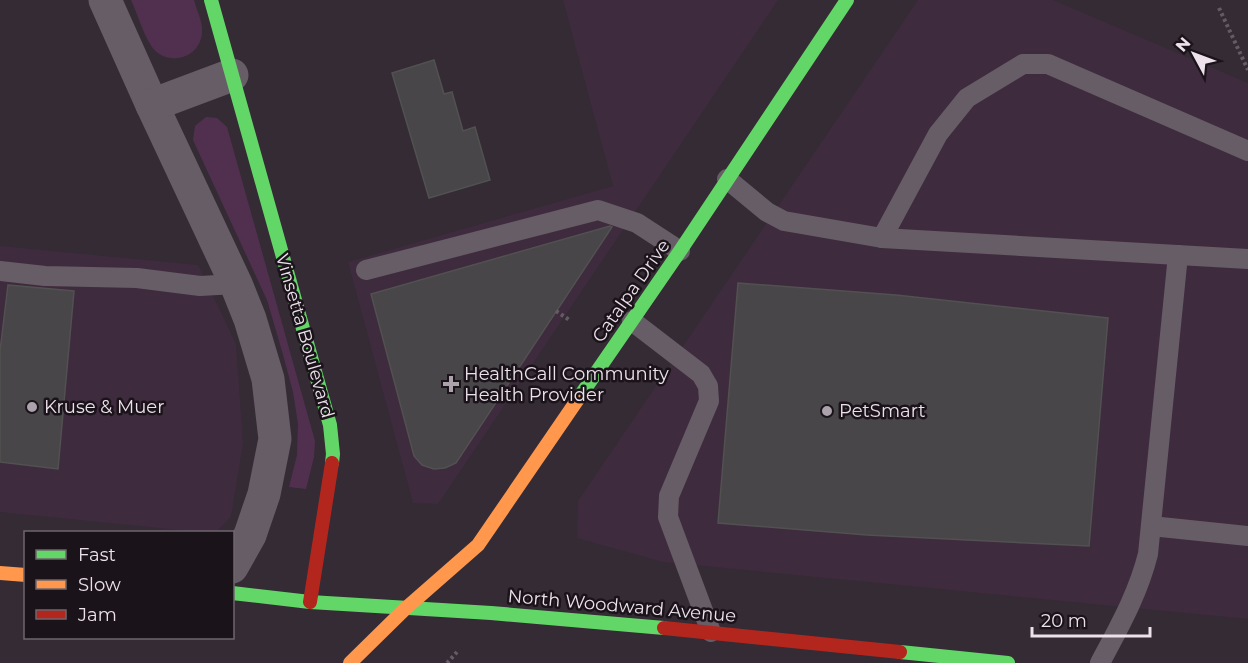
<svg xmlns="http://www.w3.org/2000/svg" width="1248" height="663" font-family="Montserrat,sans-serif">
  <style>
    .built { fill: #3f2b3e }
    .green { fill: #51304f }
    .building { fill: #484648; stroke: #525151; stroke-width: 1.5 }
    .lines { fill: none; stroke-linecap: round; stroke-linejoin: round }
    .path { stroke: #645c64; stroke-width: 4; stroke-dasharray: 3 3; stroke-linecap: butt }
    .lane { stroke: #675d66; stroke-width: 20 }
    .street { stroke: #675d66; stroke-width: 33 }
    .fast { stroke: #63d668; stroke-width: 14 }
    .slow { stroke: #ff974d; stroke-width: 14 }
    .jam { stroke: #b3261e; stroke-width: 14 }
    .poi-dot { fill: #aca2ac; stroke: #1b131a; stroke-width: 2 }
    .labels { text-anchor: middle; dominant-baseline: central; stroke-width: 5; stroke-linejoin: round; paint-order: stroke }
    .street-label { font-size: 18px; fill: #ede2ec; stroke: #1b131a }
    .poi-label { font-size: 18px; fill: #ede2ec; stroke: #1b131a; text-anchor: start }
  </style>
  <rect width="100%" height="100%" fill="#342b34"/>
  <g class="built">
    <path d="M563,0H778L438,504L413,503L348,262L613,186Z"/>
    <path d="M918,0H1053L1248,83V619L663,562L577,538L578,501Z"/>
    <path d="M0,246L198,265L236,344L243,443L231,517L216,532H199L0,512Z"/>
  </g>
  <g class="green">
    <path d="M131,0H194C196,9 203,22 202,31C202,58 167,68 152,47C143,34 138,15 131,0Z"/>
    <path d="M206,117L217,118L227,127L315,441L314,457L306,489L289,487L297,455L298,424L293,392L282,351L267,300L193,140L195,126Z"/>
  </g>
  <g class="building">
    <path d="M434,60L444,94L452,92L463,131L475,127L490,180L429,198L392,73Z"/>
    <path d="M610,226L612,227L456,463L445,468L434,469L422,465L414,456L371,294Z"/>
    <path d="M738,283L896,295L1108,318L1089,546L867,535L718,523Z"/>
    <path d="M8,285L74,291L58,469L0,462V351Z"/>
  </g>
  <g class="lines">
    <g class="path">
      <path d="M1219,8L1248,70"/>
      <path d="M556,311L571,321"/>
      <path d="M447,663L457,652"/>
    </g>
    <g class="lane">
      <path d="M727,179L767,212L784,221L882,238L1248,259"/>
      <path d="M882,238L938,134L967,98L1023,64H1048L1248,151"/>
      <path d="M366,270L598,210L637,223L680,251"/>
      <path d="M0,271L45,276L137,278L200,286L236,284"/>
      <path d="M632,321L701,374L708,386L709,401L669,496L668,517L711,632"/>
      <path d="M1151,526L1248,536"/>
      <path d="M1100,663C1119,627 1138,594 1148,554L1178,255"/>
    </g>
    <g class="street">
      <path d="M105,0L152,105L236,284L250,319L268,379L275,439L264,494L250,535L232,567"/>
      <path d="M152,105L232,75"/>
    </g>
    <g class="fast">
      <path d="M211,0L330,425L333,454L332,463"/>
      <path d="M578,399L680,251L847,0"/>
      <path d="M232,593L310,602L491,613L664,628"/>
      <path d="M900,652L1008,663"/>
    </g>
    <g class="slow">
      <path d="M0,573L26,575"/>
      <path d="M350,663L405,609L478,545L578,399"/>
    </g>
    <g class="jam">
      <path d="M310,602L332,463"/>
      <path d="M664,628L900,652"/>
    </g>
  </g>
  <g class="poi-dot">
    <path d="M448 375h6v6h6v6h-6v6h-6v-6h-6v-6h6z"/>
    <circle cx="32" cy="407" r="6"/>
    <circle cx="827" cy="411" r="6"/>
  </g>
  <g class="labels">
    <g class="street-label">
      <text transform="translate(631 291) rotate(-55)">Catalpa Drive</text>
      <text transform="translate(305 336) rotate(74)">Vinsetta Boulevard</text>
      <text transform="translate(622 606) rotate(5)">North Woodward Avenue</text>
    </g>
    <g class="poi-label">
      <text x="464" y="374">HealthCall Community<tspan x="464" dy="21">Health Provider</tspan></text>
      <text x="44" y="407">Kruse &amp; Muer</text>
      <text x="839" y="411">PetSmart</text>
    </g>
  </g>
  <rect x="24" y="531" width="210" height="108" fill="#1b131a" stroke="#6f666e" stroke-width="1.5"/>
  <rect x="36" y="550" width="30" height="9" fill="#63d668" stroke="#6f666e" stroke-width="1.5"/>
  <text x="78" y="561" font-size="18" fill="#ede2ec">Fast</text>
  <rect x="36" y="580" width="30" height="9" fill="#ff974d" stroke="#6f666e" stroke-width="1.5"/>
  <text x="78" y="591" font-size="18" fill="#ede2ec">Slow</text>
  <rect x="36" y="610" width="30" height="9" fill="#b3261e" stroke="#6f666e" stroke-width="1.5"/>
  <text x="78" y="621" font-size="18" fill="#ede2ec">Jam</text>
  <g transform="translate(1194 54) rotate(311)" stroke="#1b131a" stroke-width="4.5" paint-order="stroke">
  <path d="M0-4.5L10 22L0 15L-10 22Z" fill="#ede2ec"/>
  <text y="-9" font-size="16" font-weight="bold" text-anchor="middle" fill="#ede2ec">N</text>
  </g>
  <path d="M1032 627v9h118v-9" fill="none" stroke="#ede2ec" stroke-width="3"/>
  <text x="1041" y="627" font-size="18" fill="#ede2ec" stroke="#1b131a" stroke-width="4.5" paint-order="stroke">20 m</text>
</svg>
